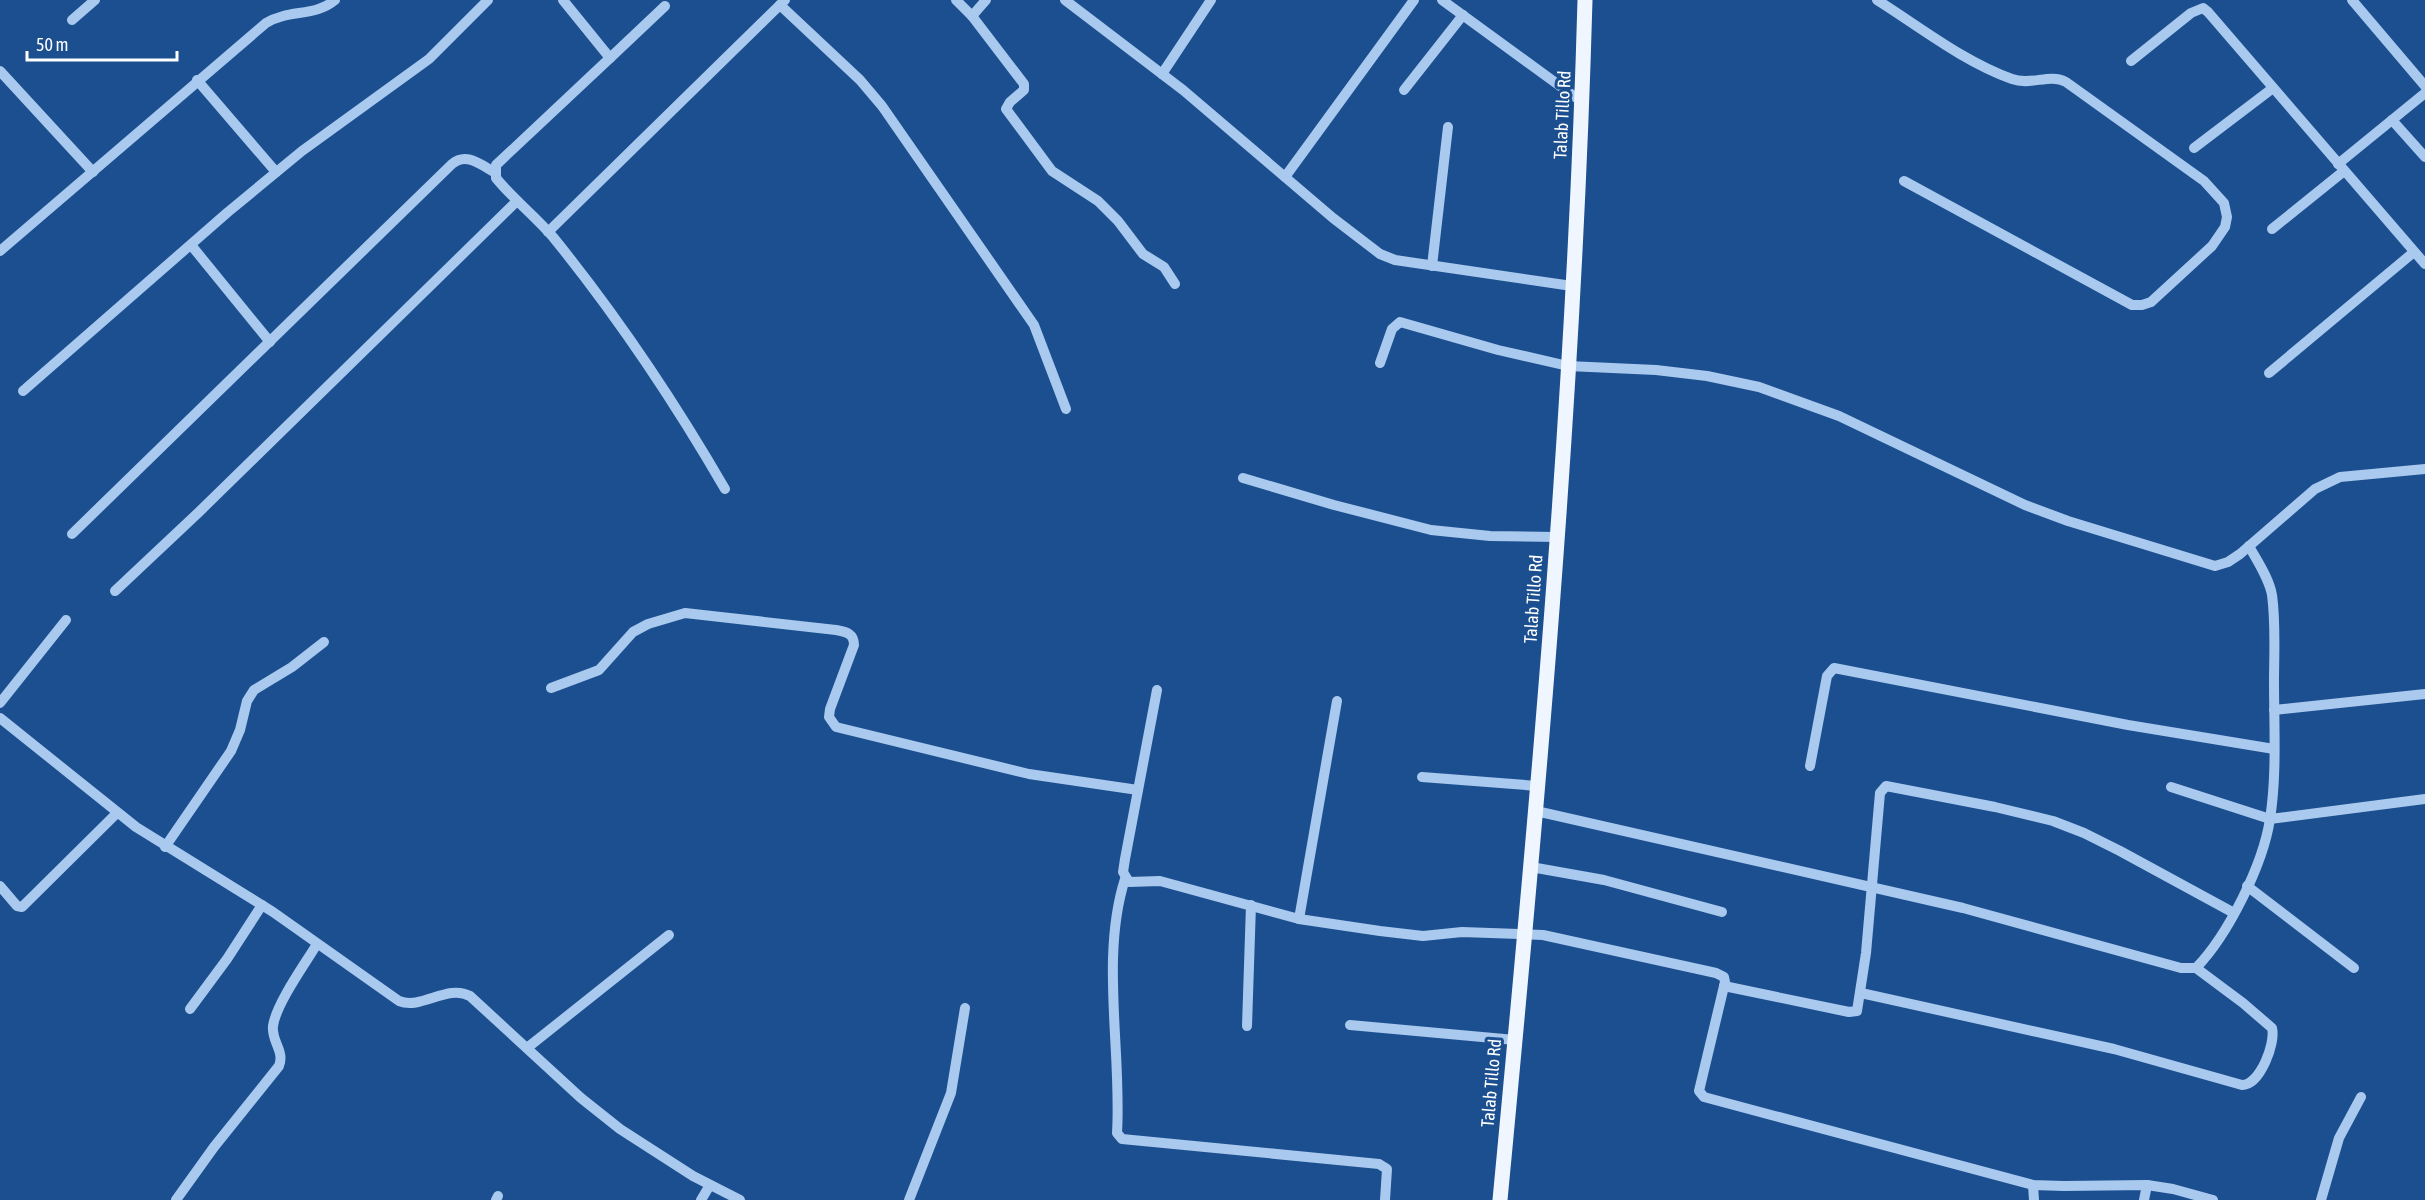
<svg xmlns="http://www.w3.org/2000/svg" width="2425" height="1200" font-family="'Asap Condensed',sans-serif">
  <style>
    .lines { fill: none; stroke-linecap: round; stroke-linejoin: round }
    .minor { stroke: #a9c9ee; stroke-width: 10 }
    .major { stroke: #f0f6ff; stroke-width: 15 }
    .labels { text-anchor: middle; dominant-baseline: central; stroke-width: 6; stroke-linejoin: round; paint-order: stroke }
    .street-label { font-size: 18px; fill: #fff; stroke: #1b4f8f }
  </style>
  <rect width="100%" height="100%" fill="#1b4f8f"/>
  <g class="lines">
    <g class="minor">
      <path d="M563,0L610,58L496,165V178C513,199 535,216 553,237C617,316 674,401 725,489"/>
      <path d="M956,0L972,16L986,0"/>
      <path d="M1065,0L1183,90L1333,218L1380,254L1395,260L1572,286"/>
      <path d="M1442,0L1582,102"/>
      <path d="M1877,0C1920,27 1964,62 2012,79C2031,86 2050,73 2066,82L2204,181L2224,203L2227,217L2225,227L2212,246L2151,302L2142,305H2132L1904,181"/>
      <path d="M2352,0L2425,86"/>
      <path d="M780,5L860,80L882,106L1034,325L1066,409"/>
      <path d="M972,16L1024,84V90L1010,102L1006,109L1052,171L1098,201L1118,221L1143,254L1164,267L1175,284"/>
      <path d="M72,20L95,0"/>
      <path d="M610,58L665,6"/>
      <path d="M2131,61L2191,13L2203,8L2208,12L2425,264"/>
      <path d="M0,71L93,172"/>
      <path d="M1162,74L1211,0"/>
      <path d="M197,80L276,172"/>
      <path d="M1404,90L1463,15"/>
      <path d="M2392,120L2425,157"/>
      <path d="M2194,148L2273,88"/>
      <path d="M2338,164L2425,93"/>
      <path d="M1285,177L1414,0"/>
      <path d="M2272,229L2344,171"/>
      <path d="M548,232L785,0"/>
      <path d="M191,245L270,342"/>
      <path d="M0,251L266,23C289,9 315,17 335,0"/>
      <path d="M1432,266L1448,127"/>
      <path d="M1380,363L1392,329L1400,322L1498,350L1568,366L1656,370L1707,376L1759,387L1839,416L2025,505L2068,521L2215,566L2228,562L2240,554L2315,489L2340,477L2425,469"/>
      <path d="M2269,373L2414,252"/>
      <path d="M23,391L228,212L302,151L429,59L488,0"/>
      <path d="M1243,478L1334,505L1431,530L1490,536L1557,537"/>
      <path d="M72,534L452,164C466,152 480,164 494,172"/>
      <path d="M115,591L199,512L517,201"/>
      <path d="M551,688L599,670L633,632L648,624L685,613L836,630C846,632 854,633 854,645L830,709L829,717L836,727L1029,774L1138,790"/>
      <path d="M1157,690L1125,859L1123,872L1129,882L1160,881L1299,919L1380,931L1423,936L1462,932L1543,935L1716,973L1724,977L1725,982L1699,1091L1704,1097L2033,1185L2064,1186L2147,1185L2173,1189L2213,1200"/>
      <path d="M0,703L66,620"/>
      <path d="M2274,710L2425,694"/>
      <path d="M0,718L136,827L273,912L399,1001C422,1010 447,984 470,996L581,1098L620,1129L693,1176L740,1200"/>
      <path d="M1810,766L1827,676L1834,668L2128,725L2274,749"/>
      <path d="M1422,777L1538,786"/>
      <path d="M2171,787L2270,819L2425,799"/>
      <path d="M1536,811L1963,908L2181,968H2196C2228,935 2263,865 2270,819C2277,775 2274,726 2274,682C2274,654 2276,624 2272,595C2269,578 2257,561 2249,546"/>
      <path d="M165,847L231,751L240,730L247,701L254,690L292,667L324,642"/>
      <path d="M1531,867L1604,880L1722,912"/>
      <path d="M1125,879C1100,957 1122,1052 1117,1133L1122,1139L1379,1164L1387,1169L1385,1200"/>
      <path d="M0,886L17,906L22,907L117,813"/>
      <path d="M2247,886L2354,968"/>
      <path d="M1299,919L1337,701"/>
      <path d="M1724,986L1849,1012L1857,1011L1866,953L1880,793L1886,786L1995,807L2053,821L2084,833L2120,851L2234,913"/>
      <path d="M1861,993L2114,1049L2242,1085C2260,1085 2276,1043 2272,1028L2243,1003L2196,968"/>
      <path d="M190,1009L227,959L262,905"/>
      <path d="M1350,1025L1515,1040"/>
      <path d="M1247,1026L1251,905"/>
      <path d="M527,1048L669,935"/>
      <path d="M2033,1185L2034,1200"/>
      <path d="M176,1200L214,1147L279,1066C285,1051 271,1041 273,1026C276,1004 305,964 317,944"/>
      <path d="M496,1200L498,1196"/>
      <path d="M701,1200L710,1185"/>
      <path d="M909,1200L951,1093L965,1008"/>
      <path d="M2144,1200L2147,1185"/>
      <path d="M2321,1200L2339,1138L2361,1097"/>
    </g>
    <path class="major" d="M1500,1200C1538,801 1574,401 1585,0"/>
  </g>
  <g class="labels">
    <g class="street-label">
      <text transform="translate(1562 115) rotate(-87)">Talab Tillo Rd</text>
      <text transform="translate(1533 599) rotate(-86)">Talab Tillo Rd</text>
      <text transform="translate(1491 1083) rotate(-85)">Talab Tillo Rd</text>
    </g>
  </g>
  <path d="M27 51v9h150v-9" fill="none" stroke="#ffffff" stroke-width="3"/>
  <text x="36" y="51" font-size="18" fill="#ffffff" stroke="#1b4f8f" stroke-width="4.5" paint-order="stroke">50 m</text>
</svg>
